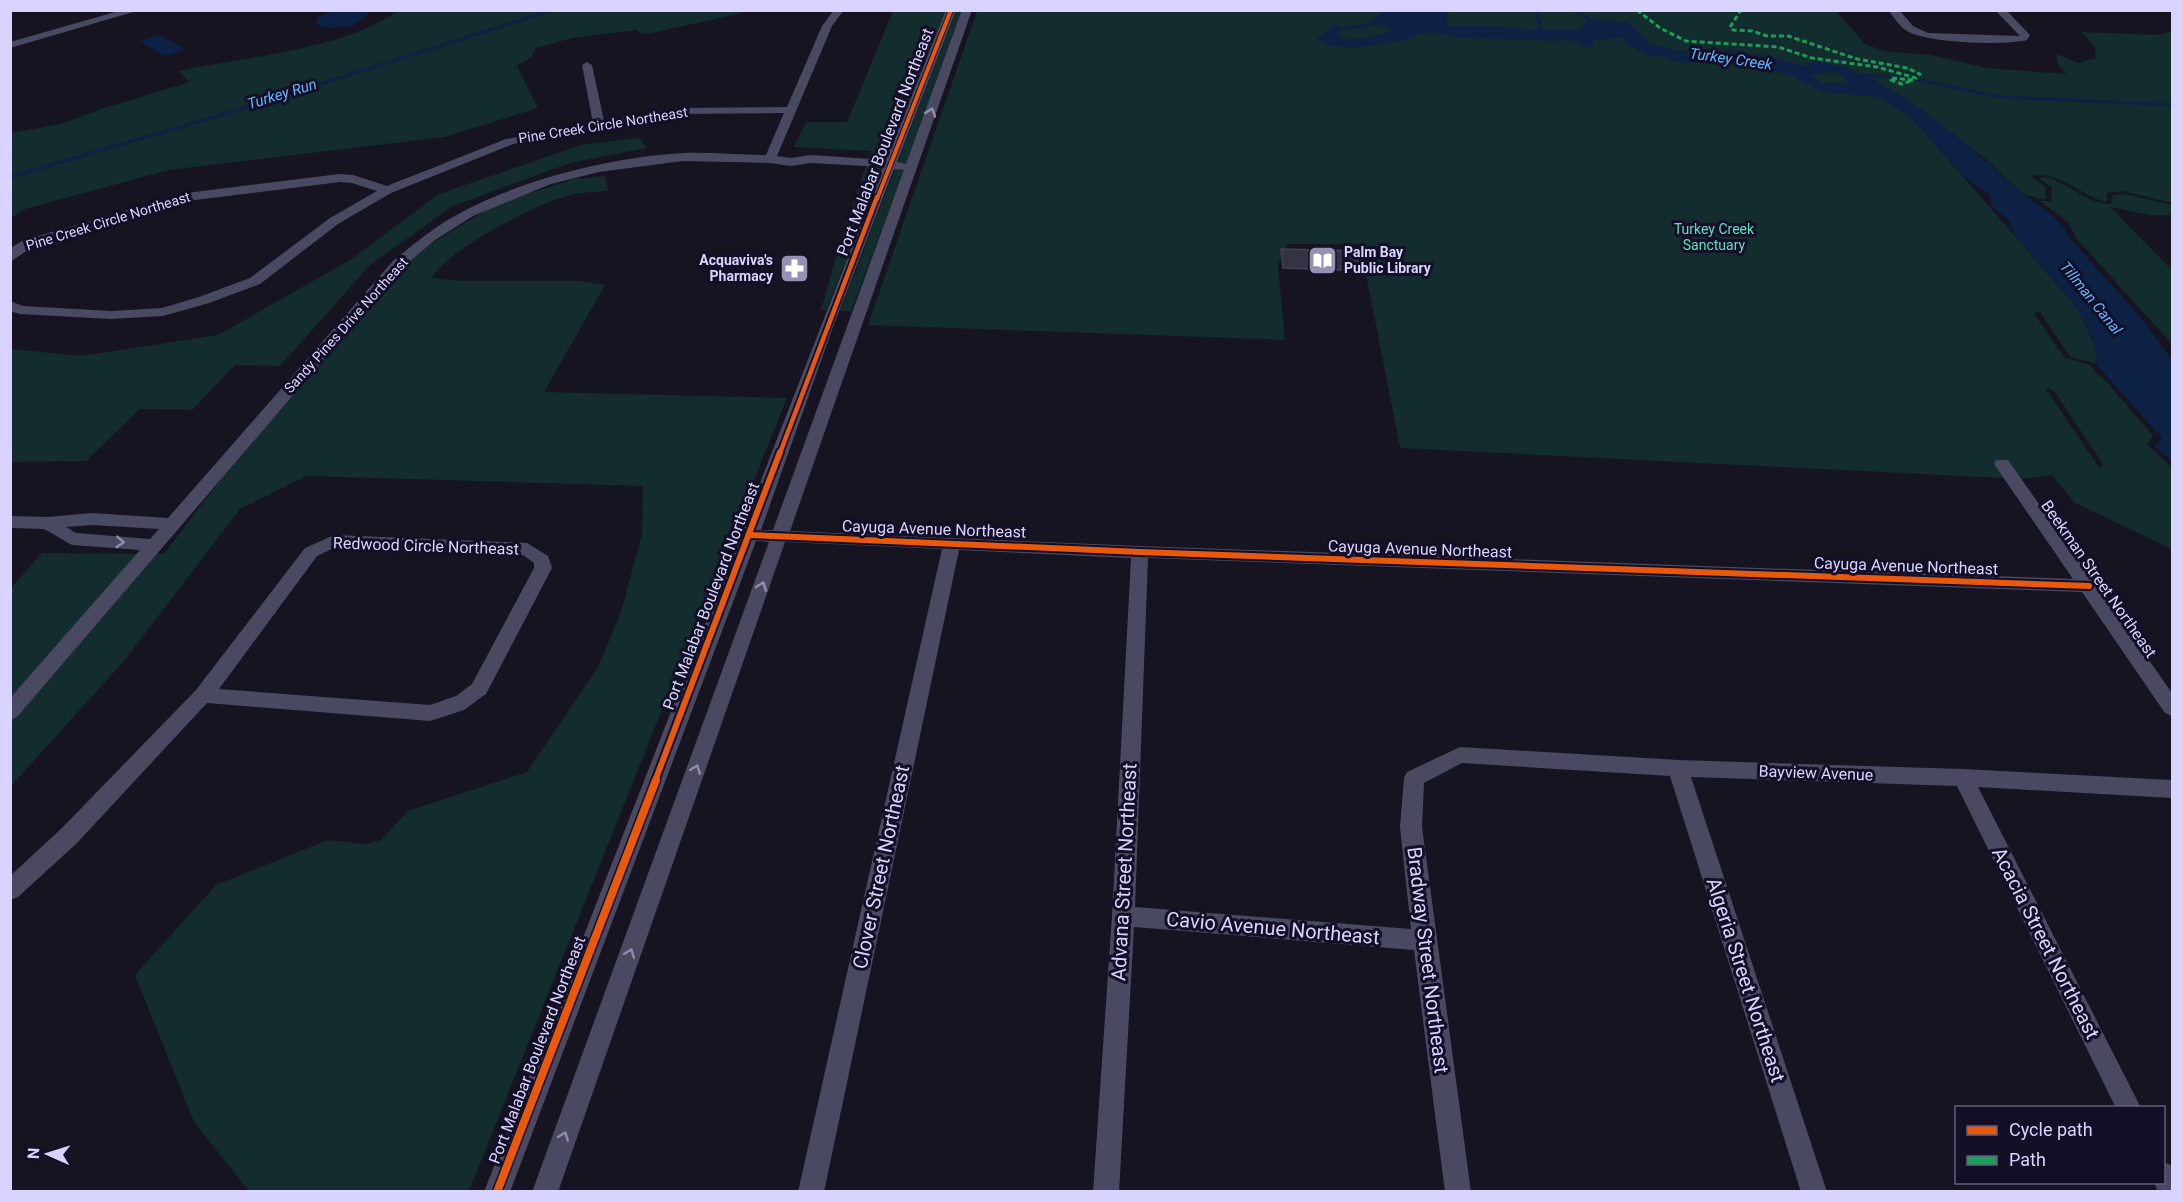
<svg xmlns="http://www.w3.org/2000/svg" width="2183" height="1202" font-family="Roboto,sans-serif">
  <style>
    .green { fill: #132c2d; fill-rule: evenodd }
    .water { fill: #0d2144; fill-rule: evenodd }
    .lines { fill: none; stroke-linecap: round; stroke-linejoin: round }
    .stream { stroke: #0d2144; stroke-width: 3 }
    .building { fill: #343243; stroke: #433f54; stroke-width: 1.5 }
    .minor { fill: #4a4962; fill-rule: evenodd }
    .quiet { stroke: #1a9f57; stroke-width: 3; stroke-dasharray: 5 3; stroke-linecap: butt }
    .cycleway-far3-casing { stroke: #130f26; stroke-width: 6 }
    .cycleway-far2-casing { stroke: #130f26; stroke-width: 8 }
    .cycleway-far1-casing { stroke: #130f26; stroke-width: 10 }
    .cycleway-casing { stroke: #130f26; stroke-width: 11 }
    .cycleway-far3 { stroke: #e8590c; stroke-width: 4 }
    .cycleway-far2 { stroke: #e8590c; stroke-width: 4.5 }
    .cycleway-far1 { stroke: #e8590c; stroke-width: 6 }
    .cycleway { stroke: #e8590c; stroke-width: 8 }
    .oneway { stroke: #928eb0 }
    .labels { text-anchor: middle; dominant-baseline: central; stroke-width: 6; stroke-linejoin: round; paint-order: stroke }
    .far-street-label { font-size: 14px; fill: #d9d4ff; stroke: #130f26 }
    .far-park-label { font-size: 14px; fill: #5fe0c0; stroke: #130f26 }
    .far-poi-label { font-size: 14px; font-weight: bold; fill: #d9d4ff; stroke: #130f26; text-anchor: start }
    .far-water-label { font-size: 15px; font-style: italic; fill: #62b6ff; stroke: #130f26 }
    .street-label { font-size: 16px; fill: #d9d4ff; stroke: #130f26 }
    .near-street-label { font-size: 20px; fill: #d9d4ff; stroke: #130f26 }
  </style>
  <rect width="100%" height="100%" fill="#161421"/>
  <g class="green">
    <path d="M397,11H751L652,33L642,34L636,30L572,38L536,48L531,57L517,66L538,108L445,137L169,170L25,209L11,218V133L61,124L98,110L190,82L178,71C244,57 343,50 397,11Z"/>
    <path d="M893,11H946L826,310H821L843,233L871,151L794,147L806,122H847Z"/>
    <path d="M956,11H962L906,167L851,311H840Z"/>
    <path d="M977,11H1836L1865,44L1884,51L1931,55L1987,68L2066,74L2057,63V54L2078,63L2096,58L2095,48L2082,32L2159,35L2172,31V203L2123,191L2107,193V202C2078,196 2063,171 2031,176L2046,187L2045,200L2023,194L1983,157L1931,118L1887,89L2080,311L2097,353L2095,363L2070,357L2040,312L2034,313L2064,357L2090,365L2098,375L2105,380L2153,436L2147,445L2172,467V549L2075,503L2052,475L2021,479L1400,448L1360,244H1288L1278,265L1285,340L868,325ZM2048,388L2054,391L2103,464L2100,469L2046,389Z"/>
    <path d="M639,138L647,148L570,163L453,206L370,265L280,366L235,365L192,410L140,409L86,461L11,462V349L81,356L218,335L350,260L439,194L581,145Z"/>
    <path d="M605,176L608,191C596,192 582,192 571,195C541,201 445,251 432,278L460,281H580L605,285L544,392L787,398L469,1191H249L194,1122L135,975L216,885L328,840L365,844L381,840L408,811L527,772L598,667L621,612L642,534L643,486L306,476L240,509L124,661L11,786V588L42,553L164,554L227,471L398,264L496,204L575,179Z"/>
    <path d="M2046,177C2070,183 2086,204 2111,204L2113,195L2125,194L2172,205V215H2150L2110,207L2172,270V344L2076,238L2069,223L2040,201H2051L2052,188L2039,178Z"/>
  </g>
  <g class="water">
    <path d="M1385,10L1446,11L1448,26H1496L1534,30L1580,29L1588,19L1628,22L1650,43L1666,48L1695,53L1730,49L1807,66L1813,61C1825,63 1838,65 1849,69C1914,95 1968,146 2021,192C2040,208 2058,214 2070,238L2141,318L2172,360V460L2154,446L2162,438L2095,363C2102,323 2039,265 2015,236L2009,221L1992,206L1989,194L1963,176L1916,122L1879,97L1823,92L1789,75L1759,67L1711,62L1677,63L1661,55L1652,57L1628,45L1623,38L1592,40L1593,47H1582L1575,41L1459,38L1434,32L1420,34L1407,40L1356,48L1330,46L1317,39L1333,25H1338L1340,29L1339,35L1343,39L1367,38L1387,33L1390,28L1371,21ZM1837,72L1848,83H1821L1811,76L1820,73Z"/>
    <path d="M332,11H367L369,13C360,28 329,32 316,23L318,17Z"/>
    <path d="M161,35L185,50L164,56L140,41Z"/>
  </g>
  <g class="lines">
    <g class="stream">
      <path d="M1536,10L1542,34"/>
      <path d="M1574,10L1595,22"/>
      <path d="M1335,29L1370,25L1382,21"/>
      <path d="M1857,75L1904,77L2000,97L2172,105"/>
      <path d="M10,177L235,111L553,10"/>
    </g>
  </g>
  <path class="building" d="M1281,249L1362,251L1366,271L1283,268Z"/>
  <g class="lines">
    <g class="minor">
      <path d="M122,10H140L10,48V42Z"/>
      <path d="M834,10H844L832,26L777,156L791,158L811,155L886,160L946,10H956L897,162L906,164L962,10H972L790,531L1140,546L2073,579L1994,464L1996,460H2008L2172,693V716L2165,713L2082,592L1148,558L1135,907L1411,929L1400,827L1404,778L1407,772L1460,747L1678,760L1963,769L2172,780V798L1978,787L2141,1108H2116L1957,786L1691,777L1827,1192H1801L1670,776L1462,763L1424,783L1422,827L1471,1192H1445L1414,950L1134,927L1119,1192H1093L1112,916L1131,558L959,550L824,1192H798L942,549L785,542L558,1192H532L769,542L756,541L510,1192H484L883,167L811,163L791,166L770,163L683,161L599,172L551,184L473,216L435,240L403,267L17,717L10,720V698L140,550L72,545L44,529L10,528V516L47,517L92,513L168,518L393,261C416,242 438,224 464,211C527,178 613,157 683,153C711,152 738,155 766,155L784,113L679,114L513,144L391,193L338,224L260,284L209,303L163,316L111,319L20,314L10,311V301L23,306L111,311L162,308L199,297L250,278L330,218L377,191L352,183L340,182L187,201L34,246L10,262V248L24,240L186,193L340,174L353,175L387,186L506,139L593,123L582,65L587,62L592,65L604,121L679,108L787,107L822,26ZM894,169L904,170L773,530H761L833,327ZM92,525L159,529L150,539L76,533L66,527Z"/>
      <path d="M1888,10H1899L1913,26L1928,33L2020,36L1995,10H2006L2030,35L2027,40C2003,46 1927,43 1907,31C1900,27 1894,17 1888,10Z"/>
      <path d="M334,535L527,543L548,556L552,568L486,694L464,710L430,721L207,703L77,843L18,897L10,900V876L61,829L196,690L305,548ZM336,547L523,555L534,563V568L472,684L456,696L430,705L219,689L317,556Z"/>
      <path d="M2164,1162L2172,1166V1192H2158L2154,1182H2164Z"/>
    </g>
    <g class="quiet">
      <path d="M1637,10L1660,28L1686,41L1778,47L1812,58L1877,67L1916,78L1920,74L1907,68L1857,59L1788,36H1767L1752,31L1733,30L1730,27L1741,10"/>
      <path d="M1892,78L1913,80L1902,84L1891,80Z"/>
    </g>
    <defs>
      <path id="cycleway-far3" d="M877,199L951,10"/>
      <path id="cycleway-far2" d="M780,453L877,197"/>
      <g id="cycleway-far1">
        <path d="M750,535L1140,552L2089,586"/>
        <path d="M655,781L780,452"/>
      </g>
      <path id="cycleway" d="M497,1192L656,780"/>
    </defs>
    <use href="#cycleway-far3" class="cycleway-far3-casing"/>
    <use href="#cycleway-far2" class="cycleway-far2-casing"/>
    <use href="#cycleway-far1" class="cycleway-far1-casing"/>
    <use href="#cycleway" class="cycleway-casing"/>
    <use href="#cycleway-far3" class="cycleway-far3"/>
    <use href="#cycleway-far2" class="cycleway-far2"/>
    <use href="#cycleway-far1" class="cycleway-far1"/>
    <use href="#cycleway" class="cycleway"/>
  </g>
  <defs><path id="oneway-chevron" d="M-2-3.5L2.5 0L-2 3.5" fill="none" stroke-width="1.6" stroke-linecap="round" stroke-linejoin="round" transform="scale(1.5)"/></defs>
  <g class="oneway">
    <use href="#oneway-chevron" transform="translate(931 112) rotate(-71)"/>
    <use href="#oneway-chevron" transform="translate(120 542) rotate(3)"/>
    <use href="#oneway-chevron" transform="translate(762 586) rotate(-70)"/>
    <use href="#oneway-chevron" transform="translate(696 769) rotate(-70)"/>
    <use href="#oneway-chevron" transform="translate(630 953) rotate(-70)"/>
    <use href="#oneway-chevron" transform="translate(564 1136) rotate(-70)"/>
  </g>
  <defs>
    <symbol id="library-square" viewBox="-11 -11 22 22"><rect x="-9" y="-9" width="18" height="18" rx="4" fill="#9591b1" stroke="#130f26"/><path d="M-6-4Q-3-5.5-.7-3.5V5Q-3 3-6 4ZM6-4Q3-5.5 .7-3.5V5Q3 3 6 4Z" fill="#fff"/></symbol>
    <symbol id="pharmacy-square" viewBox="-11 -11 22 22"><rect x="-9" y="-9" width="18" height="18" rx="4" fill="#9591b1" stroke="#130f26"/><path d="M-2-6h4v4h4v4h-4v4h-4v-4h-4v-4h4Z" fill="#fff"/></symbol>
  </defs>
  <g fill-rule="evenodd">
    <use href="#library-square" x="1306" y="244" width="33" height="33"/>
    <use href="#pharmacy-square" x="778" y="252" width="33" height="33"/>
  </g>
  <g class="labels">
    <g class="far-street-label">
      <text transform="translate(603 125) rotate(-9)">Pine Creek Circle Northeast</text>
      <text transform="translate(108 221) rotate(-17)">Pine Creek Circle Northeast</text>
      <text transform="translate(346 325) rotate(-48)">Sandy Pines Drive Northeast</text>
    </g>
    <g class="far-park-label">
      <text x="1714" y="229">Turkey Creek<tspan x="1714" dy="16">Sanctuary</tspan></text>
    </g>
    <g class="far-poi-label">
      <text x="1344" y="252">Palm Bay<tspan x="1344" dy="16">Public Library</tspan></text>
      <text x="773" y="260" text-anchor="end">Acquaviva's<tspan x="773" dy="16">Pharmacy</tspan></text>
    </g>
    <g class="far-water-label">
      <text transform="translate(1731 59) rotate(8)">Turkey Creek</text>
      <text transform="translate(282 94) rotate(-17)">Turkey Run</text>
      <text transform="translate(2091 298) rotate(51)">Tillman Canal</text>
    </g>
    <g class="street-label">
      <text transform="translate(885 142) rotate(-69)">Port Malabar Boulevard Northeast</text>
      <text transform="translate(934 529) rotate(2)">Cayuga Avenue Northeast</text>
      <text transform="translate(426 546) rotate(2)">Redwood Circle Northeast</text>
      <text transform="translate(1420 549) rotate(2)">Cayuga Avenue Northeast</text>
      <text transform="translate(1906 566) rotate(2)">Cayuga Avenue Northeast</text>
      <text transform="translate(2099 579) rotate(55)">Beekman Street Northeast</text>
      <text transform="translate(711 596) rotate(-69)">Port Malabar Boulevard Northeast</text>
      <text transform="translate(1816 773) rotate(2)">Bayview Avenue</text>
      <text transform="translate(537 1050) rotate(-69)">Port Malabar Boulevard Northeast</text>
    </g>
    <g class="near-street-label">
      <text transform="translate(881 867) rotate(-78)">Clover Street Northeast</text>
      <text transform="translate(1124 872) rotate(-87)">Advana Street Northeast</text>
      <text transform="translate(1273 928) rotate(5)">Cavio Avenue Northeast</text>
      <text transform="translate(2046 943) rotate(63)">Acacia Street Northeast</text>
      <text transform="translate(1428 960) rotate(83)">Bradway Street Northeast</text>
      <text transform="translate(1746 980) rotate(72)">Algeria Street Northeast</text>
    </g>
  </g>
  <rect width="2183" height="1202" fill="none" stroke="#d9d4ff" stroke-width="24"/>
  <rect x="1955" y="1106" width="210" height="78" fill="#130f26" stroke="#625e7d" stroke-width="1.5"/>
  <rect x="1967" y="1126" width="30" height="9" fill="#e8590c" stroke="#625e7d" stroke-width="1.5"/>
  <text x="2009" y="1136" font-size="18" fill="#d9d4ff">Cycle path</text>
  <rect x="1967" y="1156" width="30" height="9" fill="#1a9f57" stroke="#625e7d" stroke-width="1.5"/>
  <text x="2009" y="1166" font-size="18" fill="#d9d4ff">Path</text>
  <g transform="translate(48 1154) rotate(273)" stroke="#130f26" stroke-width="4.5" paint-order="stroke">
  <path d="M0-4.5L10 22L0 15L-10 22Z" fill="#d9d4ff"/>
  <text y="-9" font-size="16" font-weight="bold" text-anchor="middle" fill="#d9d4ff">N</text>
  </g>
</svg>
